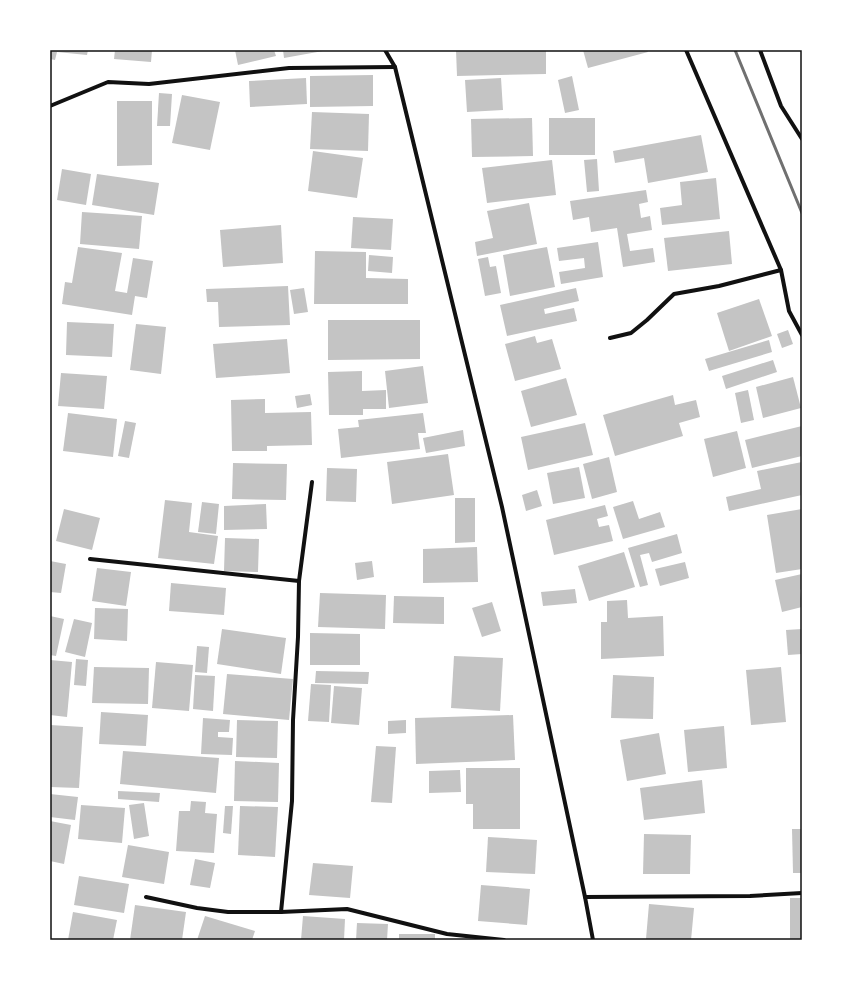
<svg xmlns="http://www.w3.org/2000/svg" width="852" height="990" font-family="Commissioner,sans-serif">
  <style>
    .building { fill: #c4c4c4 }
    .lines { fill: none; stroke-linecap: round; stroke-linejoin: round }
    .minor { stroke: #111; stroke-width: 4 }
    .rail { stroke: #707070; stroke-width: 3 }
    .neatline { fill: none; stroke: #111; stroke-width: 1.5 }
  </style>
  <rect width="100%" height="100%" fill="#fff"/>
  <g class="building">
    <path d="M50,50H88L87,55L57,52L55,60L50,59Z"/>
    <path d="M115,50H152L151,62L114,59Z"/>
    <path d="M235,50H274L276,56L238,65Z"/>
    <path d="M283,50H322L323,51L284,58Z"/>
    <path d="M456,50H546V74L457,76Z"/>
    <path d="M583,50H647L648,52L588,68Z"/>
    <path d="M373,75V106L310,107V76Z"/>
    <path d="M572,76L579,110L565,113L558,80Z"/>
    <path d="M306,78L307,104L250,107L249,81Z"/>
    <path d="M501,78L503,110L467,112L465,80Z"/>
    <path d="M159,93L172,94L170,126H157Z"/>
    <path d="M182,95L220,102L210,150L172,143Z"/>
    <path d="M117,101H152V165L117,166Z"/>
    <path d="M312,112L369,114L368,151L310,149Z"/>
    <path d="M532,118L533,156L472,157L471,119Z"/>
    <rect x="549" y="118" width="46" height="37"/>
    <path d="M701,135L708,172L648,183L644,158L615,163L613,151Z"/>
    <path d="M313,151L363,158L357,198L308,191Z"/>
    <path d="M597,159L599,191L587,192L584,160Z"/>
    <path d="M552,160L556,195L487,203L482,168Z"/>
    <path d="M62,169L91,174L86,205L57,200Z"/>
    <path d="M97,174L159,183L154,215L92,205Z"/>
    <path d="M716,178L720,219L662,225L660,208L682,205L680,182Z"/>
    <path d="M646,190L648,202L639,204L641,218L650,216L652,230L627,234L630,251L653,248L655,262L623,267L617,228L591,232L589,217L573,220L570,201Z"/>
    <path d="M529,203L537,244L477,256L475,242L493,238L487,211Z"/>
    <path d="M82,212L142,216L139,249L80,244Z"/>
    <path d="M353,217L393,219L391,250L351,248Z"/>
    <path d="M281,225L283,263L223,267L220,230Z"/>
    <path d="M729,231L732,264L668,271L664,238Z"/>
    <path d="M598,242L603,277L561,284L559,272L585,268L584,258L559,261L557,248Z"/>
    <path d="M78,247L122,253L115,291L127,293L133,258L153,261L147,298L135,296L132,315L62,304L65,282L72,283Z"/>
    <path d="M547,247L555,287L510,296L503,255Z"/>
    <path d="M315,251L366,252V278L408,279V304H314Z"/>
    <path d="M369,255L393,257L392,273L368,271Z"/>
    <path d="M488,257L490,267L496,266L501,293L485,296L478,259Z"/>
    <path d="M288,286L290,325L219,327L218,302H207L206,289Z"/>
    <path d="M304,288L308,312L294,314L290,290Z"/>
    <path d="M576,288L579,301L544,309L545,314L574,308L577,321L507,336L500,305Z"/>
    <path d="M759,299L772,336L729,351L717,313Z"/>
    <path d="M328,320H420V359L328,360Z"/>
    <path d="M67,322L114,324L112,357L66,355Z"/>
    <path d="M136,324L166,327L161,374L130,370Z"/>
    <path d="M788,330L793,344L782,348L777,334Z"/>
    <path d="M535,336L537,343L552,339L561,369L515,381L505,344Z"/>
    <path d="M287,339L290,373L216,378L213,344Z"/>
    <path d="M769,340L772,352L709,371L705,359Z"/>
    <path d="M773,360L777,372L726,389L722,376Z"/>
    <path d="M423,366L428,403L389,408L385,371Z"/>
    <path d="M362,371V391L386,390V409H363V415H329L328,372Z"/>
    <path d="M61,373L107,376L104,409L58,406Z"/>
    <path d="M793,377L801,408L763,418L756,387Z"/>
    <path d="M566,378L577,415L531,427L521,391Z"/>
    <path d="M748,390L754,420L741,423L735,393Z"/>
    <path d="M310,394L312,405L297,408L295,396Z"/>
    <path d="M673,395L675,405L696,400L700,417L679,423L683,436L615,456L603,415Z"/>
    <path d="M265,399V413L311,412L312,445L267,446V451H232L231,400Z"/>
    <path d="M68,413L117,419L113,457L63,451Z"/>
    <path d="M423,413L426,433H418L420,449L341,458L338,429L359,427L358,420Z"/>
    <path d="M125,421L136,423L129,458L118,456Z"/>
    <path d="M585,423L593,455L528,470L521,437Z"/>
    <path d="M802,426V456L752,468L745,440Z"/>
    <path d="M463,430L465,446L426,453L423,438Z"/>
    <path d="M737,431L746,468L713,477L704,439Z"/>
    <path d="M448,454L454,495L392,504L387,462Z"/>
    <path d="M609,457L617,492L592,499L583,464Z"/>
    <path d="M802,462V495L729,511L726,497L761,489L757,471Z"/>
    <path d="M233,463L287,464L286,500L232,499Z"/>
    <path d="M579,467L585,498L553,504L547,473Z"/>
    <path d="M327,468L357,469L356,502L326,501Z"/>
    <path d="M537,490L542,506L526,511L522,495Z"/>
    <path d="M455,498H475V542L455,543Z"/>
    <path d="M165,500L192,503L189,532L218,536L214,564L158,558Z"/>
    <path d="M633,501L639,519L660,512L665,527L623,539L613,507Z"/>
    <path d="M202,502L219,504L216,534L198,532Z"/>
    <path d="M266,504L267,529L224,530V506Z"/>
    <path d="M605,505L608,516L597,519L599,527L609,525L613,541L554,555L546,520Z"/>
    <path d="M64,509L100,518L92,550L56,541Z"/>
    <path d="M802,509V569L776,573L767,515Z"/>
    <path d="M677,534L682,553L652,562L649,553L640,555L648,585L640,587L628,548Z"/>
    <path d="M225,538L259,539L258,572L224,571Z"/>
    <path d="M477,547L478,582L423,583V549Z"/>
    <path d="M624,552L635,587L589,601L578,566Z"/>
    <path d="M50,561L66,564L61,593L50,592Z"/>
    <path d="M372,561L374,577L357,580L355,563Z"/>
    <path d="M685,562L689,578L660,586L655,569Z"/>
    <path d="M97,568L131,572L126,606L92,601Z"/>
    <path d="M802,574V589L800,590L802,607L782,612L775,580Z"/>
    <path d="M171,583L226,588L224,615L169,611Z"/>
    <path d="M575,589L577,603L543,606L541,592Z"/>
    <path d="M320,593L386,595L385,629L318,627Z"/>
    <path d="M394,596L444,597V624L393,623Z"/>
    <path d="M627,600L628,618L663,616L664,656L601,659V622H607V601Z"/>
    <path d="M492,602L501,631L482,637L472,608Z"/>
    <path d="M95,608L128,609L127,641L94,639Z"/>
    <path d="M50,616L64,619L56,656L50,655Z"/>
    <path d="M74,619L92,623L85,657L65,652Z"/>
    <path d="M222,629L286,638L281,674L217,664Z"/>
    <path d="M802,629V654L788,655L786,630Z"/>
    <path d="M310,633L360,634V665H310Z"/>
    <path d="M197,646L209,647L207,673L195,672Z"/>
    <path d="M454,656L503,658L500,711L451,708Z"/>
    <path d="M76,659L88,660L86,686L74,685Z"/>
    <path d="M50,660L72,662L67,717L50,715Z"/>
    <path d="M156,662L193,665L189,711L152,708Z"/>
    <path d="M94,667L149,668L148,704L92,703Z"/>
    <path d="M781,667L786,722L751,725L746,670Z"/>
    <path d="M316,671L369,672L368,684L315,683Z"/>
    <path d="M227,674L293,679L289,720L223,714Z"/>
    <path d="M195,675L215,676L213,711L193,709Z"/>
    <path d="M613,675L654,677L653,719L611,718Z"/>
    <path d="M311,684L331,685L329,722L308,721Z"/>
    <path d="M334,686L362,688L359,725L331,723Z"/>
    <path d="M101,712L148,715L146,746L99,744Z"/>
    <path d="M513,715L515,760L416,764L415,718Z"/>
    <path d="M203,718L230,720L229,732H218V737L233,738L232,755L201,754Z"/>
    <path d="M237,720L278,721L277,758L236,757Z"/>
    <path d="M406,720V733L388,734V721Z"/>
    <path d="M50,725L83,727L79,788L50,787Z"/>
    <path d="M724,726L727,768L688,772L684,730Z"/>
    <path d="M659,733L666,774L627,781L620,740Z"/>
    <path d="M376,746L396,747L392,803L371,802Z"/>
    <path d="M123,751L219,758L216,793L120,784Z"/>
    <path d="M235,761L279,763L278,802L234,801Z"/>
    <path d="M466,768H520V829H473V804H466Z"/>
    <path d="M460,770L461,792L429,793V771Z"/>
    <path d="M702,780L705,813L644,820L640,788Z"/>
    <path d="M118,791L160,793L159,802L118,799Z"/>
    <path d="M50,794L78,797L75,820L50,817Z"/>
    <path d="M191,801L206,802L205,813L217,814L214,853L176,851L179,811H190Z"/>
    <path d="M144,803L149,836L134,839L129,805Z"/>
    <path d="M81,805L125,808L122,843L78,839Z"/>
    <path d="M225,806H233L231,834L223,833Z"/>
    <path d="M240,806L278,807L275,857L238,855Z"/>
    <path d="M50,821L71,825L64,864L50,861Z"/>
    <path d="M792,829H802V873H793Z"/>
    <path d="M644,834L691,835L690,874H643Z"/>
    <path d="M488,837L537,840L535,874L486,872Z"/>
    <path d="M128,845L169,852L164,884L122,877Z"/>
    <path d="M195,859L215,863L210,888L190,885Z"/>
    <path d="M313,863L353,866L350,898L309,895Z"/>
    <path d="M79,876L129,884L124,913L74,905Z"/>
    <path d="M481,885L530,889L527,925L478,921Z"/>
    <rect x="790" y="898" width="12" height="42"/>
    <path d="M649,904L694,908L691,940L646,939Z"/>
    <path d="M135,905L186,912L182,940H130Z"/>
    <path d="M73,912L117,920L113,940H68Z"/>
    <path d="M205,916L255,931L252,940H197Z"/>
    <path d="M303,916L345,919L344,940H301Z"/>
    <path d="M357,923L388,924L387,940H356Z"/>
    <rect x="399" y="934" width="36" height="6"/>
  </g>
  <g class="lines">
    <g class="minor">
      <path d="M385,50L395,67L502,507L585,897L593,940"/>
      <path d="M686,50L781,270L789,311L802,335"/>
      <path d="M760,50L781,106L802,139"/>
      <path d="M50,106L108,82L149,84L289,68L395,67"/>
      <path d="M610,338L631,333L647,320L674,294L719,286L781,270"/>
      <path d="M90,559L299,581"/>
      <path d="M146,897L197,908L228,912H281L347,909L447,934L504,940"/>
      <path d="M585,897L750,896L802,893"/>
      <path d="M281,912L292,801L293,720L298,637L299,581L312,482"/>
    </g>
    <path class="rail" d="M735,50L802,213"/>
  </g>
  <rect width="852" height="990" fill="none" stroke="#ffffff" stroke-width="102"/>
  <rect x="51" y="51" width="750" height="888" class="neatline"/>
</svg>
